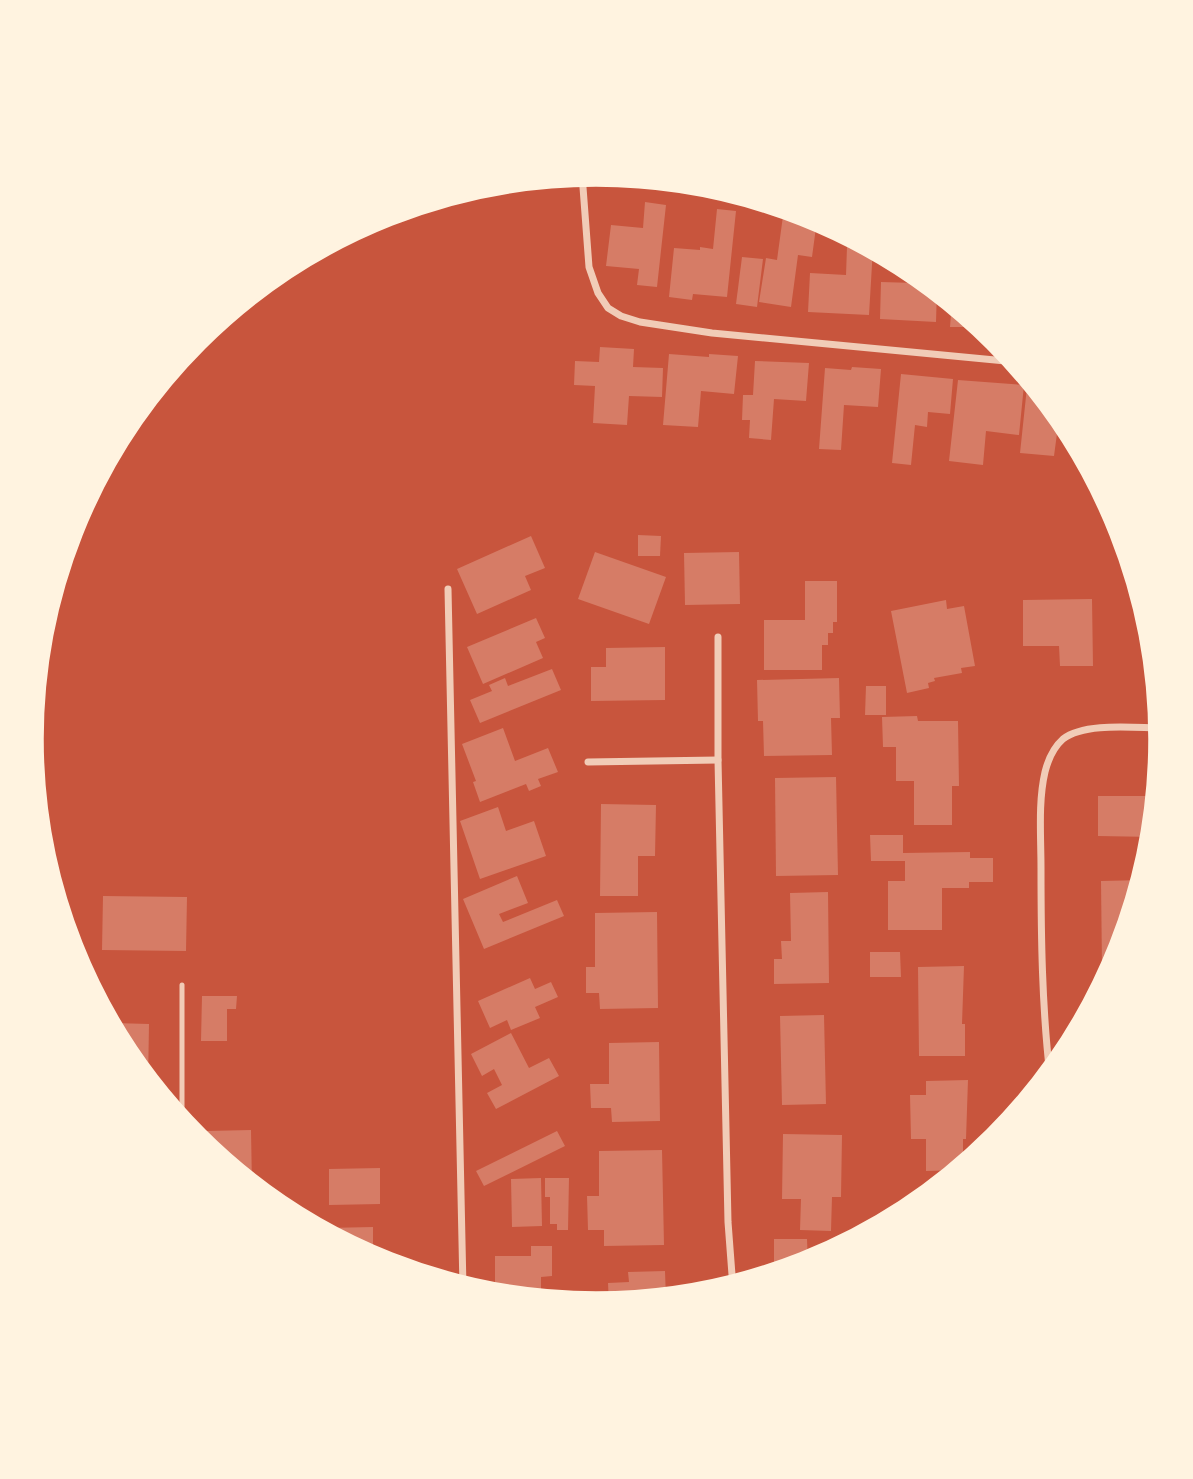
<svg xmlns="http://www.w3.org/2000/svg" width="1193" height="1479" font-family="'Nunito Sans',sans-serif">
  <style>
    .building { fill: #d67c66 }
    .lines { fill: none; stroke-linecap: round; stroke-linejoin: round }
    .service { stroke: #f1ccb7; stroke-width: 5 }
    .minor { stroke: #f1ccb7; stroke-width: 7 }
    .rim { fill: none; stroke: #fff3e0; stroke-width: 3.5 }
  </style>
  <rect width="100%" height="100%" fill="#c8553d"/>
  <g class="building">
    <path d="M648,178L655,179L675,181L654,190Z"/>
    <path d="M645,202L666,205L657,287L637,285L639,269L606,266L611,225L643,228Z"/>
    <path d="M717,209L736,211L727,297L693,294L692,300L669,297L674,248L700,250V247L713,249Z"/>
    <path d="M783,216L817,220L812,257L798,255L791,307L759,302L766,258L777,260Z"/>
    <path d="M847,247L873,248L869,315L808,312L810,273L846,275Z"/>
    <path d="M742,257L763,259L757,307L736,304Z"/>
    <path d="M916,272L937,289L936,322L880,319L881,282L915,283Z"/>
    <path d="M952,302L983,327H950Z"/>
    <path d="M600,347L634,349L633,367L663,368L662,397L629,396L627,425L593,423L595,386L574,385L575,361L599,362Z"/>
    <path d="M669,354L709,357V354L738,356L734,394L701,391L698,427L663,425Z"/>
    <path d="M755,361L809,363L806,401L774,399L771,440L749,438L750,420H742L743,395H753Z"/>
    <path d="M852,367L881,369L878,407L844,405L841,450L819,449L825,368L851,370Z"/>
    <path d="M901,374L953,379L950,414L928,412L927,427L915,425L911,465L892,463Z"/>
    <path d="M958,380L1024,385L1019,435L986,431L983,465L949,461Z"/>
    <path d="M1027,387L1038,389L1069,427L1058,426L1054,456L1020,453Z"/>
    <path d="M638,535L661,536L660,556H638Z"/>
    <path d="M531,536L545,568L525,576L531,590L477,614L457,569Z"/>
    <path d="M595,552L666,577L649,624L578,599Z"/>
    <path d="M739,552L740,604L685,605L684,553Z"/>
    <path d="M805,581H837V622H833V633H828V645H822V670H764V620H805Z"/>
    <path d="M1092,599L1093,666H1060L1059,646H1023V600Z"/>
    <path d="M946,600L947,609L964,606L975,666L961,668L962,673L934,678L935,681L928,683L929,688L907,693L891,611Z"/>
    <path d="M1138,603H1144L1152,629L1154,646H1148V640H1139Z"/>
    <path d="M536,618L545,638L536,642L543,658L483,684L467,647Z"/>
    <path d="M665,647V700L591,701V667H606V648Z"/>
    <path d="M552,669L561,690L480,723L470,700L492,691L489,685L505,678L508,686Z"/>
    <path d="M839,678L840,718H831L832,755L764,756L763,721H758L757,680Z"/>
    <path d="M866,686H886V715H865Z"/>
    <path d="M917,716L918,721H958L959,786H952V825H914V781H896V747H883L882,717Z"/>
    <path d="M503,728L515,761L548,748L558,772L538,779L541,786L529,791L526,784L480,802L473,782L476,781L462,744Z"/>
    <path d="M836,777L838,875L776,876L775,778Z"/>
    <path d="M1153,783H1159L1154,837L1098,836V796H1153Z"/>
    <path d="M601,804L656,805L655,856H638V896H600Z"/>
    <path d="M498,807L506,831L534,821L546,856L480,879L460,821Z"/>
    <path d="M870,835H903V853L970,852V858H993V882H969V888H942V930H888V881H905V861H871Z"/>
    <path d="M517,876L528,903L499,914L503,922L557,900L564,916L484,949L463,899Z"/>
    <path d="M1143,880L1120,957L1114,968H1102L1101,881Z"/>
    <path d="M828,892L829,983L774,984V959H782L781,941H791L790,893Z"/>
    <path d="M103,896L187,897L186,951L102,950Z"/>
    <path d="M657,912L658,1008L600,1009L599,993H586V967H595V913Z"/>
    <path d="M870,952H900L901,977H870Z"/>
    <path d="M964,966L962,1024H965V1056H919L918,967Z"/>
    <path d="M530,978L535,989L551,982L558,997L535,1007L540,1018L511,1030L507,1020L490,1028L478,1001Z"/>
    <path d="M202,996H237L236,1009H227V1041H201Z"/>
    <path d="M824,1015L826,1104L782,1105L780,1016Z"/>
    <path d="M114,1023L149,1024L148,1083L125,1054L114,1032Z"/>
    <path d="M511,1033L529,1068L549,1058L559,1076L496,1109L487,1093L502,1085L494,1069L482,1076L471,1054Z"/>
    <path d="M659,1042L660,1121L612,1122L611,1108H591L590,1084H609V1043Z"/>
    <path d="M968,1080L966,1139H963V1168L961,1170L926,1171V1139H911L910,1095H926V1081Z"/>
    <path d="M251,1130L252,1186L206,1149V1131Z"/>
    <path d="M557,1131L565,1146L484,1186L476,1171Z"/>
    <path d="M783,1134L842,1135L841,1197H832L831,1231L800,1230L801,1199H782Z"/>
    <path d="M662,1150L664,1245L604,1246V1230H588L587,1196H599V1151Z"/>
    <path d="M380,1168V1204L329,1205V1169Z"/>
    <path d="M541,1178L542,1226L512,1227L511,1179Z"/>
    <path d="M545,1178H569L568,1230H557V1224H550V1197H545Z"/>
    <path d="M373,1227V1260L326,1234V1228Z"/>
    <path d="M774,1239H807L808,1265L774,1275Z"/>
    <path d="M531,1246H552V1276L541,1277V1296H495V1256H531Z"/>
    <path d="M665,1271L666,1299L609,1305L608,1283L629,1282L628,1272Z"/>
  </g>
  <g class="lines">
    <path class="service" d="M182,985V1124"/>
    <g class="minor">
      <path d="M582,174L589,267L598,293L608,308L621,316L640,322L712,333L1016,362"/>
      <path d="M448,589L463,1288"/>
      <path d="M718,637V760L728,1222L733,1288"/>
      <path d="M588,762L718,760"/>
      <path d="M1050,1076C1042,1007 1041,937 1041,868C1041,836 1038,802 1045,772C1048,760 1054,747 1063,739C1085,722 1135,728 1162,728"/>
    </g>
  </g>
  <path d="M0 0H1193V1479H0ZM42 739a554 554 0 1 1 1108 0a554 554 0 1 1-1108 0Z" fill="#fff3e0" fill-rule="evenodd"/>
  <path class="rim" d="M42 739a554 554 0 1 1 1108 0a554 554 0 1 1-1108 0Z"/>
</svg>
